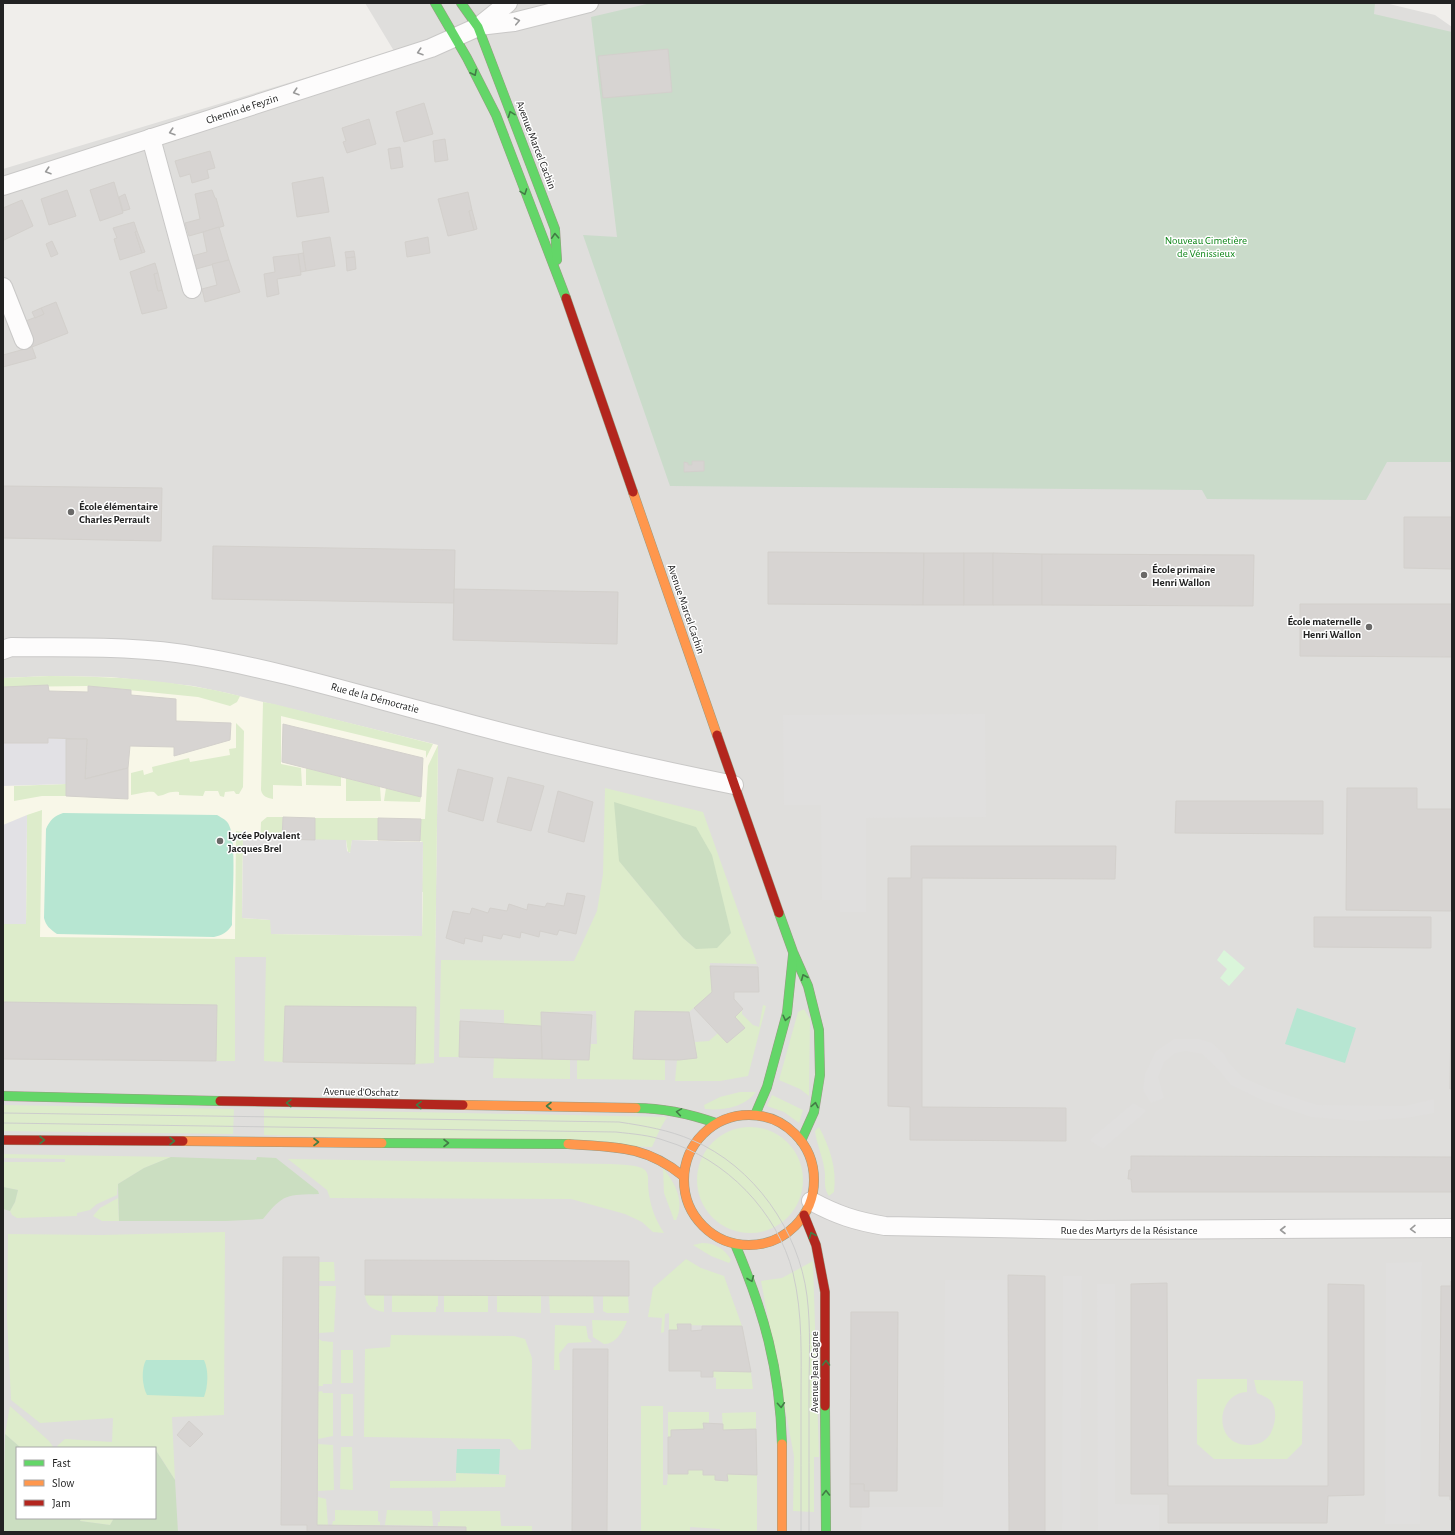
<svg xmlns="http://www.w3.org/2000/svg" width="1455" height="1535" font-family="'Alegreya Sans',sans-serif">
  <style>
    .residential { fill: #dfdedc; fill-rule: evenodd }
    .education { fill: #f8f7e8 }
    .grass { fill: #ddeccb; fill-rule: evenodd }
    .forest { fill: #cbdec1 }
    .cemetery { fill: #cadbca }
    .park { fill: #daf5da }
    .pitch { fill: #b7e6d2 }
    .parking { fill: #e0dfde }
    .plaza { fill: #e2e1e5 }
    .building { fill: #d7d4d2; stroke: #d3d0cc }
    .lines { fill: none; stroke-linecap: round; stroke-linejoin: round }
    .street-casing { stroke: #c9c8c7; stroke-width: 20 }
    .fast-casing { stroke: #999a82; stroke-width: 10 }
    .slow-casing { stroke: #999a82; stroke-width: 10 }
    .jam-casing { stroke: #999a82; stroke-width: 10 }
    .street { stroke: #fdfcfc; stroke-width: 18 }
    .fast { stroke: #63d668; stroke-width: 9 }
    .slow { stroke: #ff974d; stroke-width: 9 }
    .jam { stroke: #b3261e; stroke-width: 9 }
    .tram { stroke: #ccc; stroke-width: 1 }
    .oneway { stroke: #9a9a9a }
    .oneway2 { stroke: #427c45 }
    .poi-dot { fill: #6a6968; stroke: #fff; stroke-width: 1.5 }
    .labels { text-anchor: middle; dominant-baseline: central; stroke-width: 3; stroke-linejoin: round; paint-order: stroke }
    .street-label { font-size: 11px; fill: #222; stroke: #fff }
    .park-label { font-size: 11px; fill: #0c8416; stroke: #fff }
    .poi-label { font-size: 11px; font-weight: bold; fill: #222; stroke: #fff; text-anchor: start }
  </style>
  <rect width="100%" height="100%" fill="#f0eeeb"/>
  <path class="residential" d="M365,3H1385L1435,15L1452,27V1532H3V169L394,51ZM17,1448H155V1518H17Z"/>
  <path class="education" d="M49,676L111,677L193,686L227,693L438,745L435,958L3,954V678Z"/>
  <g class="grass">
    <path d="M49,676C113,676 177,680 240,696L237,702L230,706L198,697L88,686L3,687V678Z"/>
    <path d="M263,702L274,704L433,744L426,758V751L281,716V764L301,768L302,786L273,785V799C267,798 262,796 261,790Z"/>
    <path d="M236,723L244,731L243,787L239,794H236L234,791L225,792L224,797L220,796L218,791H205L203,796L179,795V792C167,791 167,795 158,796L154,792C146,791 140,794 131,795V773L143,770L144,775L153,772L152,767L189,758L190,762L230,755L229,749L236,748Z"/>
    <path d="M438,745L434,1063L415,1064V1007L285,1006L283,1062L264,1061L266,957H235V1061H216L217,1005L85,1003L42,1059V1003L3,1002V924H26L27,815L42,810L40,937L235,939L236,831L243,832L242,918L271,920V934L422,936L423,892L351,890L422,884L423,842L420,841L421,819H425L428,766Z"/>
    <path d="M306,768L341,777V786L306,785Z"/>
    <path d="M346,778L380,787L381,801H346Z"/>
    <path d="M66,784V796H42L14,801V786Z"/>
    <path d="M386,788L421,797L420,802L384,801Z"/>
    <path d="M605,788L703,812L757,964L710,963L712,992L689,1012L635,1011L633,1059L665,1060V1080L577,1079V1060H589L591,1044H597L596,1011L542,1012L541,1026L504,1025V1010L460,1009L459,1057H439L441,960L574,961L597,911L603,874ZM619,861L696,949L683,938Z"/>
    <path d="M267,817H283L282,839H273L260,846L261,822Z"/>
    <path d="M315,818H378V840H352L351,852L348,853L346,840H315Z"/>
    <path d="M763,1005L766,1006L748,1076L720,1081H675L677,1060L697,1058L695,1042L709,1041L718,1033L727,1043L745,1028L735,1017L742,1010V1014L753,1025L759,1027Z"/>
    <path d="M804,1009L810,1019L809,1096L800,1089L779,1080L798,1012Z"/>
    <path d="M494,1058L570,1059V1079L493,1078Z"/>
    <path d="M740,1092H756C745,1107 723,1111 705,1109L704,1105L720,1097Z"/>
    <path d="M772,1095L803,1110L799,1123L784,1112L767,1106Z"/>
    <path d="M3,1105L234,1109L233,1134L3,1131Z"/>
    <path d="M264,1109L667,1117L660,1129L652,1147L264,1135Z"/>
    <path d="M819,1127C830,1148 837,1168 834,1192L829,1196C824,1189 825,1182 825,1174C824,1159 817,1146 815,1131Z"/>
    <circle cx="750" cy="1180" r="53"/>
    <path d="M3,1154L171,1157L144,1168L118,1184L117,1195L97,1204L90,1210L77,1213V1216L17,1218L12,1215L10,1211L15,1202L18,1190L3,1187V1162H65V1159L3,1158Z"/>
    <path d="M288,1159L611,1164C620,1165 638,1164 645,1170C649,1174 648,1180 648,1185C649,1202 654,1218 664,1233L653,1232L642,1222L625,1214L571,1199L330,1198L327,1190Z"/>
    <path d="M663,1168C675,1183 685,1201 676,1220H674L664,1193Z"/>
    <path d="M118,1198L119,1221H102L93,1216L100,1208Z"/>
    <path d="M225,1232L224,1415L172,1417L175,1480L154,1447L58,1448L57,1446L65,1439L112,1442L113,1418L40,1423L11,1400L7,1317L8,1234L101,1235Z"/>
    <path d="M702,1243C715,1243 725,1249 731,1260L729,1263L711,1256L693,1245Z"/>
    <path d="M686,1259L701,1268L724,1276L742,1326L677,1325L678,1330H669V1313L665,1314L664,1332L661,1333L662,1318L648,1317L653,1288Z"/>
    <path d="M813,1261L819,1457H814V1512L793,1511L794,1456L761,1281L782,1278Z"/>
    <path d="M318,1262H334L335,1281H319Z"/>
    <path d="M319,1286H336L334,1332L319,1333Z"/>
    <path d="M365,1295H384V1312C373,1310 366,1306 365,1295Z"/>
    <path d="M392,1295H438V1306L436,1307V1312H392Z"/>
    <rect x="444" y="1295" width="44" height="17"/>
    <path d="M497,1295L541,1296V1313L497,1312Z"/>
    <path d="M549,1295L593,1296L594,1313H550Z"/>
    <path d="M603,1296H628L629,1313H607L603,1311Z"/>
    <path d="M592,1320L627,1321C623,1331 616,1344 604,1344L593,1337Z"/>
    <path d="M555,1325L586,1326L588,1338L592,1342L568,1343L559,1354L560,1370H554Z"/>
    <path d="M391,1335L514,1336L525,1339L532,1358L531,1449L519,1450L510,1439L364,1437L365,1349L390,1347Z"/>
    <path d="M319,1339L322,1341L333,1342L332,1384H323V1386H318Z"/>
    <rect x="341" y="1350" width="12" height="33"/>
    <path d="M713,1371L751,1372L753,1389H716V1378L713,1377Z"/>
    <path d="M1197,1379H1247V1392C1216,1393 1212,1445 1248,1445C1256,1445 1263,1443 1268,1437C1275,1429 1279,1409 1270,1400C1267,1397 1261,1395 1257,1393L1254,1380L1303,1381L1302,1444L1287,1459H1214L1197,1444Z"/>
    <path d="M322,1391L323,1393H333V1436L318,1439V1392Z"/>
    <rect x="341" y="1394" width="12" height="42"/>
    <path d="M10,1406L49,1441L54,1448H21L5,1434Z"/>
    <path d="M641,1406H663V1485H667L668,1474H688V1470H703L715,1475L716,1480L727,1481V1474L757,1475V1532H720V1529L690,1527V1532H641Z"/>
    <path d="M668,1412H709V1423H704V1429L671,1430V1437H668Z"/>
    <path d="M756,1412V1429L723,1430L722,1413Z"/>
    <path d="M318,1444L333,1445L334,1490L318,1491Z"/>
    <path d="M341,1447H352L353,1490L340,1489Z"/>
    <path d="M456,1473L506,1475L505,1487L390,1488V1481H456Z"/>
    <path d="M318,1497L326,1499L328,1525H317Z"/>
    <path d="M335,1510L378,1511V1521L380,1522V1525H332L333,1521H335Z"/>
    <path d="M387,1510L432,1511L433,1526L385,1525Z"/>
    <path d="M440,1511H500L501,1526H532V1532H466V1527L438,1526V1522H440Z"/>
    <path d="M81,1518H114L110,1525L80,1521Z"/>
  </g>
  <g class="forest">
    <path d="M614,802L696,827L712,855L731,933L717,948L696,949L683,938L619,861Z"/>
    <path d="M171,1157L256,1160L257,1157L276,1158L318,1191L319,1194C287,1195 284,1193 263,1219L226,1221H119L118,1184L144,1168Z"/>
    <path d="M3,1187L18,1190L15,1202L10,1211L3,1209Z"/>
    <path d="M5,1434L21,1448H17V1518H81L80,1521L110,1525L114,1518H155V1449L175,1480L178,1532H3Z"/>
  </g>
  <path class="cemetery" d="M651,3H1375L1374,14L1452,32V462H1387L1366,500L1207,499L1202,490L670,486L583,235L617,237L591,17Z"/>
  <path class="park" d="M1224,950L1245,968L1229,986L1220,978L1227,969L1217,960Z"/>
  <g class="pitch">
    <path d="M63,813L217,815C222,818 227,820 229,825C237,841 232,904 232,925C227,933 222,935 214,937L57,934C50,929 46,926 44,918L46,829C50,820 54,816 63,813Z"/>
    <path d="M1297,1008L1356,1028L1345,1063L1285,1044Z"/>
    <path d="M146,1360H204C209,1371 208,1386 204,1397L147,1395C142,1386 141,1369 146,1360Z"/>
    <path d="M457,1449H500L499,1474L456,1473Z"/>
  </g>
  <g class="parking">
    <path d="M985,714L986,817L866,818V912H840V900H822L821,805H784L783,715Z"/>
    <path d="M243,838L346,840L347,851L350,853L352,840L423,842L422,936L271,934L270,920L242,918Z"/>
    <path d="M1174,1039H1199L1212,1043L1224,1054L1228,1062L1242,1077L1269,1089L1317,1105L1405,1106L1434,1099V1113L1406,1118L1360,1121L1311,1117L1264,1101L1231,1085L1219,1070L1202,1054L1185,1051L1175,1053L1164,1062L1158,1077L1164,1098L1151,1103L1143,1090L1145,1074L1156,1051Z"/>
    <path d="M1133,1103L1147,1111L1103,1149L1089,1140Z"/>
    <path d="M1422,1262L1420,1524H1385L1386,1263Z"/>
    <path d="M1063,1276H1082L1080,1532H1062Z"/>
    <path d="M945,1280H1008L1009,1532H861L862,1507H943Z"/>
    <path d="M1097,1284H1115V1504L1159,1505V1532H1098Z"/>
  </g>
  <g class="plaza">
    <path d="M48,738L66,739V784L3,786V743H48Z"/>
    <path d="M27,815L26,924H3V825Z"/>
  </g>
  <g class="building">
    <path d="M668,49L672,92L603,98L598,56Z"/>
    <path d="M424,103L433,134L404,142L396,112Z"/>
    <path d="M369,119L376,144L347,153L343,142L346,141L342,128Z"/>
    <path d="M445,139L448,160L435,162L433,141Z"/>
    <path d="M400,147L403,167L391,169L388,149Z"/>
    <path d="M210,151L215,168L207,170L209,178L192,183L190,174L180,177L175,161Z"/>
    <path d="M323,177L329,212L297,217L292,183Z"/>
    <path d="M114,182L123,213L100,221L90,190Z"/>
    <path d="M67,190L76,216L49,225L41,199Z"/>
    <path d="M212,190L215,198H216L224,226L189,236L185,223L200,219L195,194Z"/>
    <path d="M468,192L472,210L469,211L474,230L448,236L438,199Z"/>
    <path d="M125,194L130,209L123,211L119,197Z"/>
    <path d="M22,200L33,226L4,240L3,208Z"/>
    <path d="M472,210L477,229L474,230L469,211Z"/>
    <path d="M134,222L137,231L135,232L142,253L120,260L114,239L117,238L113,228Z"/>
    <path d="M219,227L229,260L196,269L192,256L207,252L203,232Z"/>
    <path d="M137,231L145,252L142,253L135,232Z"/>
    <path d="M330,237L335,266L306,271L302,242Z"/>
    <path d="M428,237L430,253L407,257L405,242Z"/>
    <path d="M52,241L58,254L51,257L46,244Z"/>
    <path d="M354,251L355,257L346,258L345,252Z"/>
    <path d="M303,253L306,271L301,272L298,254Z"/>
    <path d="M298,254L301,275L277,279L279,294L267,297L264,274L275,272L273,257Z"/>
    <path d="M355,257L356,269L347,271L346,258Z"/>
    <path d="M229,260L240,292L205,302L202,289L217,285L212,264Z"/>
    <path d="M155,263L158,273L154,274L158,291L162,290L167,308L142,314L130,272Z"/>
    <path d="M158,273L162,290L158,291L154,274Z"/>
    <path d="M56,302L68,333L32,347L23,322L44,314L41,308Z"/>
    <path d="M41,308L44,314L35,318L32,312Z"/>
    <path d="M32,347L36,358L3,367V355Z"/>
    <path d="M692,461H704V471L684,472V462L688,463V465H692Z"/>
    <path d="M3,486L162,488L161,541L3,538Z"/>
    <path d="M1404,517H1452V569L1404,568Z"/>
    <path d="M213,546L455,550L454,603L212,599Z"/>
    <path d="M768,552L924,553L923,605L768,604Z"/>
    <path d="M924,553H964V605H923Z"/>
    <rect x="964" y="553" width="29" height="52"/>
    <path d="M993,553L1042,554V605H993Z"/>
    <path d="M1042,554L1254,555L1253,606L1042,605Z"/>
    <path d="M454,589L618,592L617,644L453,640Z"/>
    <path d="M1300,604H1452V657L1300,656Z"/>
    <path d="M48,685L49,691L88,692V686L131,690V695L176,699V721L231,723L230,740L174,756V747L130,746L128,768L85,779L87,739L48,738V743H3V687Z"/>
    <path d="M283,724L423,758L421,797L282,762Z"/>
    <path d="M66,739H87L85,779L128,768V799L66,796Z"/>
    <path d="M458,769L493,778L483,821L448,811Z"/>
    <path d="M508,777L544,786L531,831L497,822Z"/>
    <path d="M1347,788H1417V809H1452V911L1346,910Z"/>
    <path d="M558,791L593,802L584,842L548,832Z"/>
    <path d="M1176,801H1323V834L1175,833Z"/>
    <path d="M283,817L315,818V840L282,839Z"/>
    <path d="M378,818L421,819L420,841L378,840Z"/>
    <path d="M911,846H1116L1115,879L922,878V1107L1066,1108V1141L910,1140V1107L888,1106V878H911Z"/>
    <path d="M567,893L585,896L576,934L559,930L557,935L540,931L539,937L521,932L520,938L503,934L501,939L483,935L482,942L465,938L464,944L446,938L453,911L470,914L472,908L488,913L490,908L507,911L509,904L527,910L528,904L545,907L547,903L564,906Z"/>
    <path d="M1314,917H1431V948L1314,947Z"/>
    <path d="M1452,939V1089H1450Z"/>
    <path d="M710,966L758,967L759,992H734V999L743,1009L735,1017L745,1028L727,1043L694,1008L712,992Z"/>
    <path d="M3,1002L217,1005L216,1061L3,1059Z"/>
    <path d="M285,1006L416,1007L415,1064L283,1062Z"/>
    <path d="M635,1011L689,1012L697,1058L679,1060L633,1059Z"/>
    <path d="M541,1012L592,1015L589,1060L542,1059Z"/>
    <path d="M460,1021L541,1026L542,1059L459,1057Z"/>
    <path d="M1131,1156L1452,1157V1192H1132L1131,1179H1128L1129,1170H1131Z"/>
    <path d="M283,1257H319L317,1525L466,1527V1532H307V1525H281Z"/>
    <path d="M365,1260L629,1261V1296L365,1295Z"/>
    <path d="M1008,1275L1045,1276V1532H1009Z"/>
    <path d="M1451,1281H1452V1500H1450V1496H1439L1441,1286H1451Z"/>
    <path d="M1167,1283L1168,1486H1328V1284L1364,1285V1495L1328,1496L1327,1523H1168V1494H1131V1284Z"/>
    <path d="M851,1312H898L897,1491H864V1484H850Z"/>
    <path d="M677,1324H691V1331L702,1330V1326H742L751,1372L713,1371V1377H701V1371H669V1330H678Z"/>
    <path d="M573,1349H608L607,1532H572Z"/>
    <path d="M189,1421L203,1434L190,1447L177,1435Z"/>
    <path d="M703,1423L723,1424V1430L756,1429L757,1475L727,1474L728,1481L715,1480V1475H703V1470H688V1474H668V1437H671V1430L704,1429Z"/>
    <path d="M850,1484H864V1491H869V1507H850Z"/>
  </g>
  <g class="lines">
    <defs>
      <g id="street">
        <path d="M479,26L514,22L589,3"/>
        <path d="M151,138L192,289"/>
        <path d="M3,186L431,48L478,27L508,3"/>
        <path d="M3,287L24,340"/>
        <path d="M3,650L11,647C73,648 135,645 196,656C279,670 360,695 441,716C538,743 635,765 734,785"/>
        <path d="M811,1201C837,1215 855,1221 885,1226L1088,1230L1452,1228"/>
      </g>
      <g id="fast">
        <path d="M435,3L467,58L496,115L566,298"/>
        <path d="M461,3L478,27L555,229L557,260"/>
        <path d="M779,913L793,952L808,986L819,1030L820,1075L814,1112L801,1141"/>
        <path d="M3,1096L220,1101"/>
        <path d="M636,1108C664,1108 690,1114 716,1123"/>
        <path d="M755,1115L767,1087L787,1013L793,955"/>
        <path d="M382,1143L568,1144"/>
        <path d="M735,1244C764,1312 780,1369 782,1444"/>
        <path d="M825,1406L826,1532"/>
      </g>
      <g id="slow">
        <path d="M633,492L717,735"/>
        <path d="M463,1105L636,1108"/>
        <circle cx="749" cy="1180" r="65"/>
        <path d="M183,1141L382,1143"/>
        <path d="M568,1144C614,1147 645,1145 683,1176"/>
        <path d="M782,1532V1444"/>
      </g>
      <g id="jam">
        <path d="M566,298L633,492"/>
        <path d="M717,735L779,913"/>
        <path d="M220,1101L463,1105"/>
        <path d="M3,1140L183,1141"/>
        <path d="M804,1215L816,1245L825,1292V1406"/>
      </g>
    </defs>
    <use href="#street" class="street-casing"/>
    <use href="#fast" class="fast-casing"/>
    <use href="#slow" class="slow-casing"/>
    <use href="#jam" class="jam-casing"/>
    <use href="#street" class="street"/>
    <use href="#fast" class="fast"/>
    <use href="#slow" class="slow"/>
    <use href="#jam" class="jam"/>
    <g class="tram">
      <path d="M3,1113L619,1122C645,1126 669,1130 692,1140C754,1166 799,1231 807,1296C811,1328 809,1361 809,1393C809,1439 809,1486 809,1532"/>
      <path d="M3,1123L616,1132C633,1134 650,1135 666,1141C726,1159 777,1211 793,1273C803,1314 801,1357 801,1399C801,1443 801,1488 801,1532"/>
    </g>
  </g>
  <defs><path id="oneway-chevron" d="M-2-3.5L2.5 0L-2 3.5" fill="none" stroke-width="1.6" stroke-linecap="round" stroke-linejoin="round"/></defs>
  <g class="oneway">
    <use href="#oneway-chevron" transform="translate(517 21) rotate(-12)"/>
    <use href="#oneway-chevron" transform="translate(420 52) rotate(162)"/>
    <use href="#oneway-chevron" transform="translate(296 92) rotate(162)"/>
    <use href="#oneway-chevron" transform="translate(172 132) rotate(162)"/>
    <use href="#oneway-chevron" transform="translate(48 171) rotate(162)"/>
    <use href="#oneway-chevron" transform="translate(1413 1229) rotate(179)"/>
    <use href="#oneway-chevron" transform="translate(1283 1230) rotate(180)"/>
  </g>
  <g class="oneway2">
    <use href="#oneway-chevron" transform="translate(474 73) rotate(63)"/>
    <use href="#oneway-chevron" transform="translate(511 114) rotate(-111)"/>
    <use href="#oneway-chevron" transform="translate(524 192) rotate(70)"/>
    <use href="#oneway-chevron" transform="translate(555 236) rotate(-93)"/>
    <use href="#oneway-chevron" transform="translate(804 977) rotate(-113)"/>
    <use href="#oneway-chevron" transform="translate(786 1018) rotate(104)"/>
    <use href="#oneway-chevron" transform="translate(289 1103) rotate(-179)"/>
    <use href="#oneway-chevron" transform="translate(419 1105) rotate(-179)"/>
    <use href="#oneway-chevron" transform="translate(815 1105) rotate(-79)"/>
    <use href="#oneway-chevron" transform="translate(549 1106) rotate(-180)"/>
    <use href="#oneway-chevron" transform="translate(679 1112) rotate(-171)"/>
    <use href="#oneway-chevron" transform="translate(42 1140)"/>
    <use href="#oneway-chevron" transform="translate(172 1141)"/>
    <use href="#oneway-chevron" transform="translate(316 1142)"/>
    <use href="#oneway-chevron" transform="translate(446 1143)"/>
    <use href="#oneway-chevron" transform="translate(812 1235) rotate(-112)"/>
    <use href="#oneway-chevron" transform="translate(751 1279) rotate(68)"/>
    <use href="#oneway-chevron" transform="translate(826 1363) rotate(-90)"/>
    <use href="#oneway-chevron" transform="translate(781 1405) rotate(86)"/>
    <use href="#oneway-chevron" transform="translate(826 1493) rotate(-90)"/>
  </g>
  <g class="poi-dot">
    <circle cx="71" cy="512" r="4"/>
    <circle cx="1144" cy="575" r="4"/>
    <circle cx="1369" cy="627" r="4"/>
    <circle cx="220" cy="841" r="4"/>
  </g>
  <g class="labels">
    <g class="street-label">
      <text transform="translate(242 109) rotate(-18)">Chemin de Feyzin</text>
      <text transform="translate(536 145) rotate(69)">Avenue Marcel Cachin</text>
      <text transform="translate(686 609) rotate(71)">Avenue Marcel Cachin</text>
      <text transform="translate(375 698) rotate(15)">Rue de la Démocratie</text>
      <text transform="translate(361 1092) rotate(1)">Avenue d'Oschatz</text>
      <text x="1129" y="1230">Rue des Martyrs de la Résistance</text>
      <text transform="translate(814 1372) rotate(-90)">Avenue Jean Cagne</text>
    </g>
    <g class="park-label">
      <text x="1206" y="240">Nouveau Cimetière<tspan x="1206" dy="13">de Vénissieux</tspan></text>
    </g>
    <g class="poi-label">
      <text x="79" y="506">École élémentaire<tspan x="79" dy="13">Charles Perrault</tspan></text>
      <text x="1152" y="569">École primaire<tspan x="1152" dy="13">Henri Wallon</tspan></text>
      <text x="1361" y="621" text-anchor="end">École maternelle<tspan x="1361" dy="13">Henri Wallon</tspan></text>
      <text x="228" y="835">Lycée Polyvalent<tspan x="228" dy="13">Jacques Brel</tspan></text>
    </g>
  </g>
  <rect width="1455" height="1535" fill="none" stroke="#222222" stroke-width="8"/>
  <rect x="16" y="1447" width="140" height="72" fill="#ffffff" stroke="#a7a7a7"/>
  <rect x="24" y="1460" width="20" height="6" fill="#63d668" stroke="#a7a7a7"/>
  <text x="52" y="1467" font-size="12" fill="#222222">Fast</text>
  <rect x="24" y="1480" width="20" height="6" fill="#ff974d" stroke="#a7a7a7"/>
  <text x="52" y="1487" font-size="12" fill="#222222">Slow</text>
  <rect x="24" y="1500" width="20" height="6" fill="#b3261e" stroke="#a7a7a7"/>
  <text x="52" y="1507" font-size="12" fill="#222222">Jam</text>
</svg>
